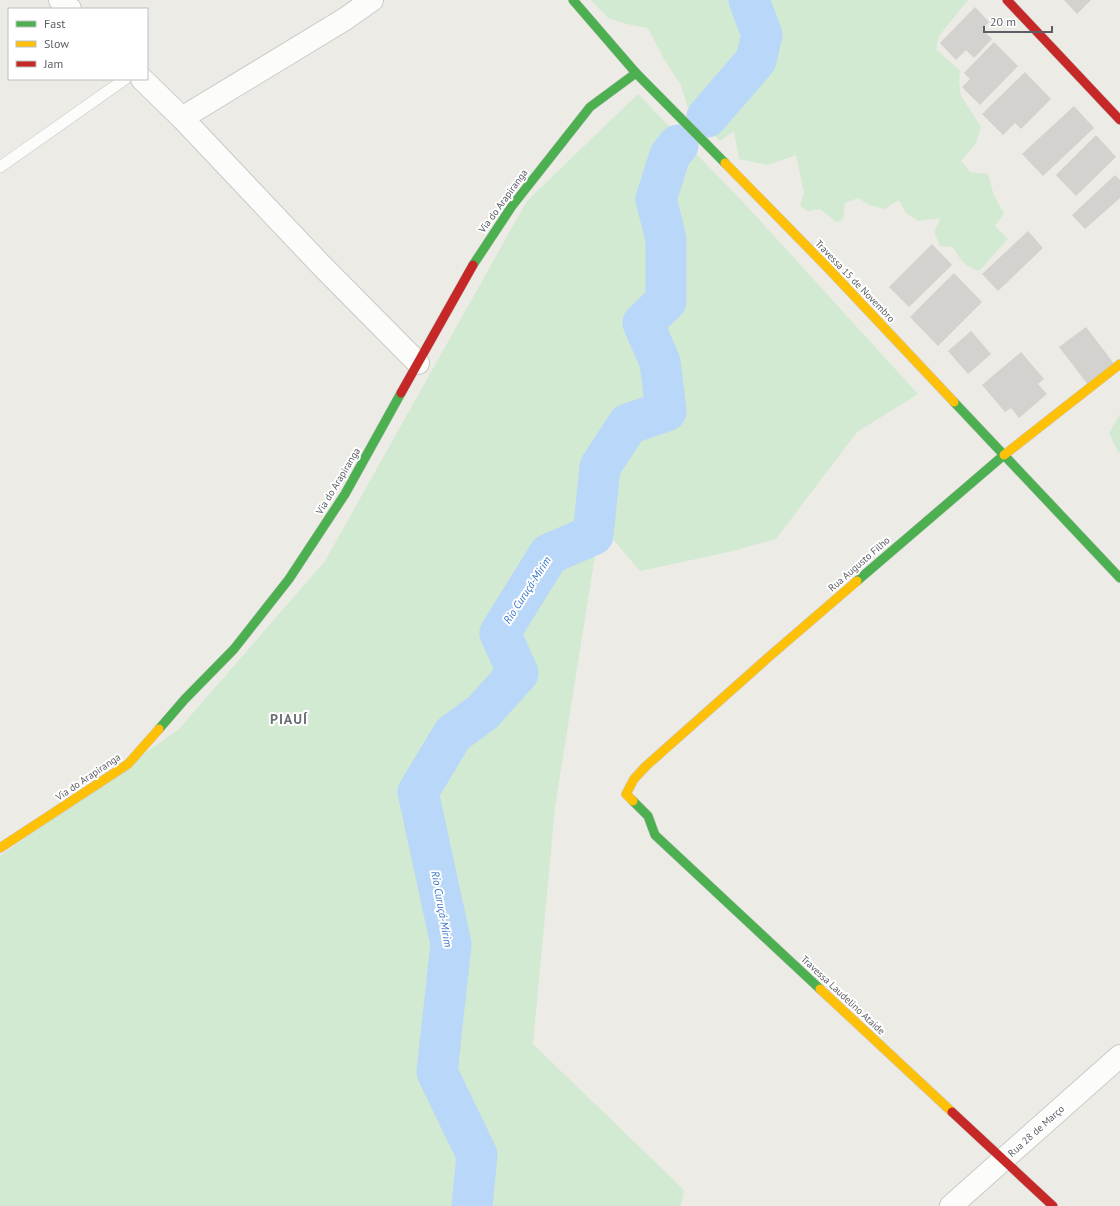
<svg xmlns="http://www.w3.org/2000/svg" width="1120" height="1206" font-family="'PT Sans',sans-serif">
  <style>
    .green { fill: #d2e9d2 }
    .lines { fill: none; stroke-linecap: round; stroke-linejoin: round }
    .river { stroke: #b9d7f8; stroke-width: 41 }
    .building { fill: #d3d2cf }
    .lane-casing { stroke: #c9c9c8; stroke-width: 12 }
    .street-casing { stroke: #c9c9c8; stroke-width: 24 }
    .fast-casing { stroke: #c7c7c7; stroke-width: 10 }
    .slow-casing { stroke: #c7c7c7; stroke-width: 10 }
    .jam-casing { stroke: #c7c7c7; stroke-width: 10 }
    .lane { stroke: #fcfcfb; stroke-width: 11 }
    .street { stroke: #fcfcfb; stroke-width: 22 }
    .fast { stroke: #4caf50; stroke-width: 9 }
    .slow { stroke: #ffc107; stroke-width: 9 }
    .jam { stroke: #c62828; stroke-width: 9 }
    .labels { text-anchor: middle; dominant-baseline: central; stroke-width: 4; stroke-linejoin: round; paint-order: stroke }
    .street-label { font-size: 10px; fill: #5b5e65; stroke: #fff }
    .water-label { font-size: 11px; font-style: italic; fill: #3c75cb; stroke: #fff }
    .district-label { font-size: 14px; font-weight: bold; letter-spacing: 1px; fill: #6c7077; stroke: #fff }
  </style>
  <rect width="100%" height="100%" fill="#ecebe6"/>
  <g class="green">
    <path d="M591,0H968L939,36L936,49L960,71L959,82L961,96L981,127L976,143L961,161L970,172L988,174L994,196L1004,213L995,226L1008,239L979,271C962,264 962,262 953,247L940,246L934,232L941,218L918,221L906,213L899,200L885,209L869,205L858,198L845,203L843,220L836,222L820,209L808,211L800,206L804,193L796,155L768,165L739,159L734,131L720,141L688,108L681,85L664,59L648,28L627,24L608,18Z"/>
    <path d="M638,94L743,202L918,394L857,432L776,539L733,551L640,571L600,524L555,807L533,1044L684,1190L681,1206H0V856L179,729L325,561L527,201Z"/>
    <path d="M1120,414V452H1118L1109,433Z"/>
  </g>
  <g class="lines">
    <g class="river">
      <path d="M707,117L756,60L762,35L749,0"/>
      <path d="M472,1206L477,1155L437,1072L451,944L418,792L453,734L483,712L518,673L500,633L549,554L593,535L600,467L628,424L666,411L660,362L643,323L666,301V239L656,199L670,155L678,145"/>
    </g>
  </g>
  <g class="building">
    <path d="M1064,0H1091L1077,14Z"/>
    <path d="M975,7L989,22L982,29L992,39L974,58L966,50L956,60L940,43Z"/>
    <path d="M994,42L1018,66L980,105L962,87L970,79L964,73Z"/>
    <path d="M1025,72L1051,99L1021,129L1015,123L1003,135L982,114Z"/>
    <path d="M1074,106L1094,128L1043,176L1022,154Z"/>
    <path d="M1096,135L1116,157L1076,196L1056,175Z"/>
    <path d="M1115,175L1120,180V198L1085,229L1072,215Z"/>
    <path d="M1028,231L1043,248L998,291L982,274Z"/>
    <path d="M932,244L952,265L909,307L889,287Z"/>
    <path d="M954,273L982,302L938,346L910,317Z"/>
    <path d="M1086,327L1115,365L1089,386L1059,347Z"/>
    <path d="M971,331L991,354L968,374L948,351Z"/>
    <path d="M1021,352L1044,379L1038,384L1047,394L1019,418L1011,408L1005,412L982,385Z"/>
  </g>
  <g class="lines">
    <defs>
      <path id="lane" d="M0,167L125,79"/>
      <g id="street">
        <path d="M60,0L70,9"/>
        <path d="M142,79L182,118L321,265L418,363"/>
        <path d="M182,118L345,19L372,0"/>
        <path d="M951,1206L1120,1056"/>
      </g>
      <g id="fast">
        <path d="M573,0L636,73L725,163"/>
        <path d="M473,265L512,206L590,107L636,73"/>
        <path d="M954,402L1120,578"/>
        <path d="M857,581L1004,455"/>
        <path d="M159,729L185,699L234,649L289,579L345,494L401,393"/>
        <path d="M633,801L648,816L655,835L820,989"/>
      </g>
      <g id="slow">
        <path d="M725,163L826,266L954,402"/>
        <path d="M1004,455L1120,364"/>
        <path d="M633,801L626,794L634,779L646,766L771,655L857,581"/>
        <path d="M0,848L128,764L159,729"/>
        <path d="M820,989L952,1112"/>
      </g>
      <g id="jam">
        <path d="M1007,0L1120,120"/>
        <path d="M401,393L473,265"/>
        <path d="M952,1112L1053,1206"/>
      </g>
    </defs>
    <use href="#lane" class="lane-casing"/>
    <use href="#street" class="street-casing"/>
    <use href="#fast" class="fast-casing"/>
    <use href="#slow" class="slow-casing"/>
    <use href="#jam" class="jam-casing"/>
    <use href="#lane" class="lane"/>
    <use href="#street" class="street"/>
    <use href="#fast" class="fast"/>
    <use href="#slow" class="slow"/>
    <use href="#jam" class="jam"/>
  </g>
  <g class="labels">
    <g class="street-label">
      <text transform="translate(503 201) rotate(-54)">Via do Arapiranga</text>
      <text transform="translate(855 281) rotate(46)">Travessa 15 de Novembro</text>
      <text transform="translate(338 481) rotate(-59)">Via do Arapiranga</text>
      <text transform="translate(859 564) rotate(-41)">Rua Augusto Filho</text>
      <text transform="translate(88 777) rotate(-34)">Via do Arapiranga</text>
      <text transform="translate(843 995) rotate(43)">Travessa Laudelino Ataíde</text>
      <text transform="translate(1036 1131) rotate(-42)">Rua 28 de Março</text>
    </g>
    <g class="water-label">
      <text transform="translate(527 590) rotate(-57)">Rio Curuçá-Mirim</text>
      <text transform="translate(442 909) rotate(80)">Rio Curuçá-Mirim</text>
    </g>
    <g class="district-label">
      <text x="289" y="719">PIAUÍ</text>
    </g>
  </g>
  <rect x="8" y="8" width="140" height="72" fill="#ffffff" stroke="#bdbfc1"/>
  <rect x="16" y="21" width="20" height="6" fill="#4caf50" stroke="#bdbfc1"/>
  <text x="44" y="28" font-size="12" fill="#5b5e65">Fast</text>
  <rect x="16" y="41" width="20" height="6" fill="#ffc107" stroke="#bdbfc1"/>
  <text x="44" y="48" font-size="12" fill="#5b5e65">Slow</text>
  <rect x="16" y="61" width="20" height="6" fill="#c62828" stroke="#bdbfc1"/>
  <text x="44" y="68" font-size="12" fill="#5b5e65">Jam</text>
  <path d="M984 26v6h68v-6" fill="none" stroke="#5b5e65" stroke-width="2"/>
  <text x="990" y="26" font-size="12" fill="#5b5e65" stroke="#ffffff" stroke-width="3" paint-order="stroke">20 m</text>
</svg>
